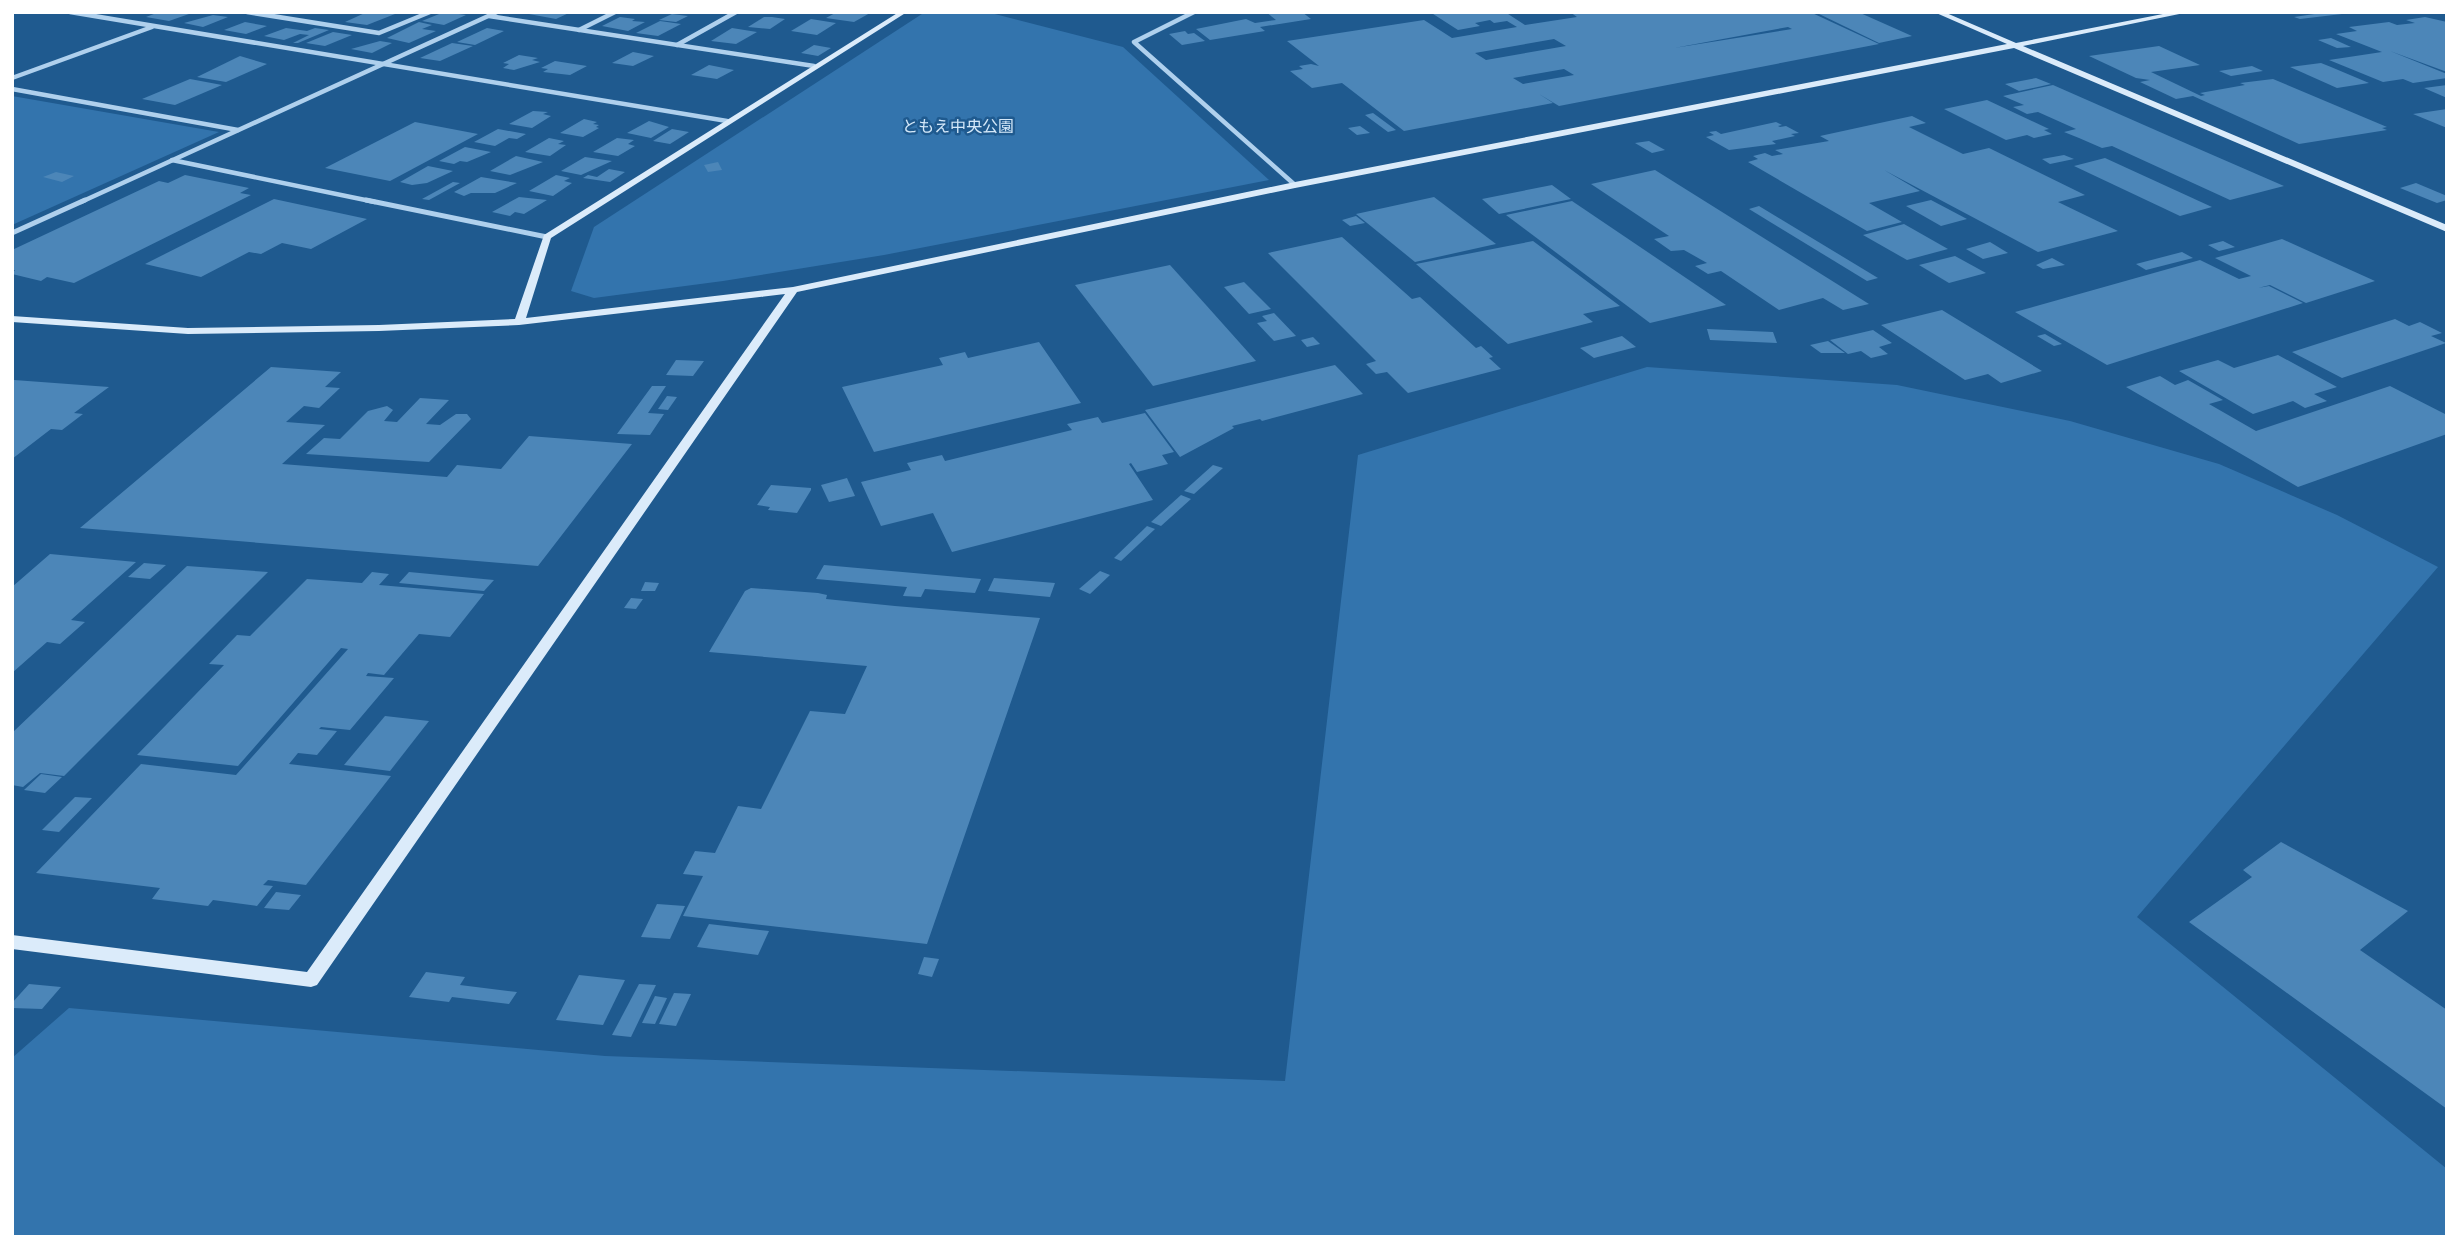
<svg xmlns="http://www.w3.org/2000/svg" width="2459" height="1249" font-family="Roboto,'Noto Sans JP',sans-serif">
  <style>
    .green { fill: #3374ad }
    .building { fill: #4c86b8; fill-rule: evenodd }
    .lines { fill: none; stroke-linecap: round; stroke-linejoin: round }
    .street-far1 { stroke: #afd0ed; stroke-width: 4.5 }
    .street { stroke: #afd0ed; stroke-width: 5 }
    .secondary { fill: #dbebfa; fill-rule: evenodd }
    .labels { text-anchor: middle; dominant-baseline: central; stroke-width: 5; stroke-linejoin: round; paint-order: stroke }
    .far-park-label { font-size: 16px; fill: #d4e8f9; stroke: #1f5a8f }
  </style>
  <rect width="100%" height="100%" fill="#1f5a8f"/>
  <g class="green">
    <path d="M925,12H987L1123,47L1269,180L884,255L723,281L594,298L571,291L594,227Z"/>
    <path d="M12,96L219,132L12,225Z"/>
    <path d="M1647,367L1897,385L2070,421L2219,464L2337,515L2438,567L2137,917L2447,1169V1237H12V1058L69,1008L605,1056L1285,1081L1358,455Z"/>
  </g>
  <g class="building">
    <path d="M159,12H181L189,14L169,21L146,17Z"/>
    <path d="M367,12H386L395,14L367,25L345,22Z"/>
    <path d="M444,12L466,15L444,25L422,21Z"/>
    <path d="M518,12H571L556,19Z"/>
    <path d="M837,12H866L870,13L854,22L826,18Z"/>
    <path d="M1266,12H1302L1311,19L1260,27L1265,31L1210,40L1196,29L1246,19L1255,23L1276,20Z"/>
    <path d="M1430,12H1505L1525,25L1577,17L1570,12H1810L1879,44L1559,106L1539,94L1553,103L1404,131L1342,83L1312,88L1290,71L1303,69L1299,66L1311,64L1319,66L1287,41L1424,20L1452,38L1517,27L1507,21L1494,23L1490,20L1475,23L1480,26L1458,30ZM1788,27L1792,29L1674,48ZM1554,39L1566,46L1486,60L1475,53ZM1564,69L1574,75L1523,84L1513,78Z"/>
    <path d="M1815,12H1858L1912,36L1879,43Z"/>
    <path d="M2328,12L2342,14L2300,19L2294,17Z"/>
    <path d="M672,14L688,16L676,22L659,20Z"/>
    <path d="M213,15L228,17L203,27L184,23Z"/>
    <path d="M620,17L635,19L632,21L645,22L628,31L602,26Z"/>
    <path d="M764,17H772L785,19L770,29L748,27Z"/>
    <path d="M2425,17L2447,22V72L2390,51L2447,74V78L2413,83L2403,79L2383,82L2329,60L2382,52L2336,34L2357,31L2349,27L2389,22L2397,25L2415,23L2406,20Z"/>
    <path d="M811,19L836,23L817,35L791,31Z"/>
    <path d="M660,21L681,24L658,36L636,33Z"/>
    <path d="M245,22L267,26L246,34L224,30Z"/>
    <path d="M419,22L432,25L422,29L436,31L409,43L387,38Z"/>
    <path d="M286,28L307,31L315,28L329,30L298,43H293L309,35L300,34L284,40L264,36Z"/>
    <path d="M487,28L504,31L475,45L457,42Z"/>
    <path d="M732,28L757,32L736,44L711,41Z"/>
    <path d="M1185,31L1188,34L1194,33L1205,41L1182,45L1169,34Z"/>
    <path d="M333,32L352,35L325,46L306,43Z"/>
    <path d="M2331,38L2351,47L2337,48L2318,40Z"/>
    <path d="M380,41L392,43L372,53L351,49Z"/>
    <path d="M452,43L473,46L440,61L420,58Z"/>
    <path d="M814,45L831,48L818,56L801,53Z"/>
    <path d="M2159,46L2200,65L2151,72L2201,96L2205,95L2200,93L2245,85L2240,83L2273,79L2387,127L2382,128L2387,130L2299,144L2193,96L2176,99L2140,82L2150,80L2136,78L2089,56Z"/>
    <path d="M633,52L654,56L633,66L612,63Z"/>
    <path d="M519,55L538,58L532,60L540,62L514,70L503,68L509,64L503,63Z"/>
    <path d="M240,56L267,64L226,82L197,77Z"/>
    <path d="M555,61L587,66L570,75L543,72L548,69L541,68Z"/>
    <path d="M2321,63L2331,67L2369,83L2337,88L2290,67Z"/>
    <path d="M709,65L734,70L717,79L691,75Z"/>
    <path d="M2252,66L2263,71L2231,76L2219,71Z"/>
    <path d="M2036,78L2051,84L2019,91L2005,84Z"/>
    <path d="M190,79L222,85L175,105L142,99Z"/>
    <path d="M2053,85L2169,136L2284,186L2230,200L2112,146L2102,148L2079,138L2064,132L2076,129L2038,112L2027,114L2013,107L2024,105L2003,96Z"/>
    <path d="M2447,85V98L2424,88Z"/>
    <path d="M1987,100L2049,129L2044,130L2052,134L2034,138L2027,135L2006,140L1944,109Z"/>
    <path d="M2447,109V128L2413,114Z"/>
    <path d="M533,111L548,112L543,114L551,116L532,128L509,124Z"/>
    <path d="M1373,113L1396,130L1388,132L1365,115Z"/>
    <path d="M1912,116L1926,123L1909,127L1963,154L1989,148L2085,195L2058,202L2118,231L2038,252L1884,170L1920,191L1869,203L1902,222L1867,231L1748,162L1758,159L1753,156L1765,153L1772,156L1783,154L1775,150L1829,141L1820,136Z"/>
    <path d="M584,119L597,122L593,124L599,125L596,127L599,128L583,137L560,133Z"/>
    <path d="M649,121L669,127L651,138L627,133Z"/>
    <path d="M415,122L478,134L390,181L325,168Z"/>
    <path d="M1776,122L1782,125L1778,126L1780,127L1786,126L1799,133L1791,134L1795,136L1772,141L1776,144L1729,150L1706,137L1714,135L1709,132L1716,131L1721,134Z"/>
    <path d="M1360,126L1370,133L1357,135L1348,128Z"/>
    <path d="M498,129L526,134L517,139L509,138L495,146L474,142Z"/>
    <path d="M672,129L689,132L670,144L653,141Z"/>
    <path d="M549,138L564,141L558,144L566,145L550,156L525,152Z"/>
    <path d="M617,138L634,140L628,144L635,146L618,156L593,152Z"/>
    <path d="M1649,141L1665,150L1652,153L1635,143Z"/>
    <path d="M465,147L491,152L467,162L460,161L454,164L439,161Z"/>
    <path d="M2064,155L2074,159L2050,164L2042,159Z"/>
    <path d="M516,156L543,162L510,175L490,171Z"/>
    <path d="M585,157L612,161L581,175L561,171Z"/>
    <path d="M2105,158L2212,207L2180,216L2074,166Z"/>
    <path d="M718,162L722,170L708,172L704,165Z"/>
    <path d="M428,166L453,171L427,183L412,185L400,182Z"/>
    <path d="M609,169L625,172L610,182L583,178L588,175L597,177Z"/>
    <path d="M1655,170L1869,304L1843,310L1823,298L1779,310L1721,271L1708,274L1695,266L1707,263L1684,250L1671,251L1654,239L1669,236L1591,184Z"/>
    <path d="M56,172L74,176L62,182L43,177Z"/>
    <path d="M185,175L249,188L240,193L251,195L74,283L47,277L41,281L12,274L15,270H12V250L159,181L168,183Z"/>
    <path d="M556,175L570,178L564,181L572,183L553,196L529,191Z"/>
    <path d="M481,177L517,183L495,193H471L464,196L454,192Z"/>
    <path d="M453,182L460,183L429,200L422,199Z"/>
    <path d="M2416,183L2447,196V200L2437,203L2400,188Z"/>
    <path d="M1552,185L1571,199L1499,214L1482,199Z"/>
    <path d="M519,197L547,200L524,214L515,212L510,216L492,212Z"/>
    <path d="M1434,197L1496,244L1415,262L1356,214Z"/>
    <path d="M274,199L367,219L311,249L282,243L261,254L249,252L201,277L145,264Z"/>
    <path d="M1931,200L1967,219L1941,226L1906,206Z"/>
    <path d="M1572,201L1726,305L1650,323L1506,215Z"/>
    <path d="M1759,206L1878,278L1867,281L1749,209Z"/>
    <path d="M1356,216L1365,223L1350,226L1342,220Z"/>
    <path d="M1904,224L1948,249L1907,260L1863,235Z"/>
    <path d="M1342,237L1412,299L1420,297L1476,348L1481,346L1493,357L1489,358L1501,369L1408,393L1387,372L1376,374L1366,364L1376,361L1268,253Z"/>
    <path d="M2282,239L2375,281L2306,303L2270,285L2258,288L2269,286L2303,303L2107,365L2015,312L2200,260L2239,279L2251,276L2215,258Z"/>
    <path d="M1533,241L1620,306L1583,314L1593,322L1508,344L1416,264Z"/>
    <path d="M2223,241L2235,247L2219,251L2208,245Z"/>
    <path d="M1990,242L2008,253L1983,259L1966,249Z"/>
    <path d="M2182,252L2193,258L2146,270L2136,264Z"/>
    <path d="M1955,256L1986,273L1949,283L1919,265Z"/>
    <path d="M2052,258L2065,265L2043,269L2036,265Z"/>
    <path d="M1170,265L1206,305L1256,361L1153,386L1075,285Z"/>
    <path d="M1244,282L1271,309L1249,314L1224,287Z"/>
    <path d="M1942,310L2042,371L2001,383L1988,374L1965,380L1881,325Z"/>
    <path d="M1274,313L1296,336L1274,341L1257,323L1267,321L1262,316Z"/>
    <path d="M2395,319L2409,326L2420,322L2442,333L2431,336L2446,343L2342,378L2292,352Z"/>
    <path d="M1707,329L1773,332L1777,343L1710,340Z"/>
    <path d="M1873,330L1892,343L1879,347L1888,354L1871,358L1861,351L1848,354L1830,340Z"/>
    <path d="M2045,334L2062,344L2054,346L2037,336Z"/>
    <path d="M1622,336L1636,347L1594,358L1580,348Z"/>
    <path d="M1313,337L1320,344L1307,347L1301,340Z"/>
    <path d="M1828,341L1845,353H1821L1810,345Z"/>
    <path d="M1039,342L1081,403L874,452L842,387L943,365L939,358L965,352L968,358Z"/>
    <path d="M2278,355L2337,387L2314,394L2327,401L2305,408L2293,401L2253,414L2179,371L2218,360L2234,368Z"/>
    <path d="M676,360L704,361L693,376L666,375Z"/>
    <path d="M1335,365L1363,394L1262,421L1260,419L1232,426L1234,428L1180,457L1145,410Z"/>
    <path d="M271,367L341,372L325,387L340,388L319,408L304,406L286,422L325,425L282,464L447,477L457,465L501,469L529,436L632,444L538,566L80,528Z"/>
    <path d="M2160,376L2175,385L2188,380L2223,400L2209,404L2256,431L2390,386L2447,415V434L2298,487L2126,387Z"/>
    <path d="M14,380L109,387L74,413L83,414L62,430L51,429L12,459Z"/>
    <path d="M652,386H666L648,413L664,414L650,435L617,434Z"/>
    <path d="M667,396L677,397L668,410L658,409Z"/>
    <path d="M420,398L449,400L426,424L440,425L456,414H467L471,419L429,462L306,454L324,438L340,439L368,411L387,406L393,410L384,421L397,422Z"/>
    <path d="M1145,413L1174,452L1162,455L1168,464L1137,472L1131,463L1129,464L1153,500L952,552L933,513L881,526L861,482L911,470L907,463L942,455L945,461L1072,430L1067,424L1098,417L1102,423Z"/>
    <path d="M1213,465L1223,468L1194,494L1184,491Z"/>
    <path d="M847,478L855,496L829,502L821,485Z"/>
    <path d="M771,485L811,488V490L797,513L768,510L770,507L757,505Z"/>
    <path d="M1181,495L1191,499L1161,526L1151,522Z"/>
    <path d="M1147,526L1155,529L1121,561L1114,558Z"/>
    <path d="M50,554L136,562L71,620L85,622L60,644L47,642L12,673V587Z"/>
    <path d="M144,563L166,565L150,579L128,577Z"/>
    <path d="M824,565L981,579L975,593L925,589L921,597L903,596L907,587L816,579Z"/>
    <path d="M187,566L268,572L64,776L40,773L23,787L12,785V733Z"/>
    <path d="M1100,571L1110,575L1090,594L1079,589Z"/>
    <path d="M372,572L389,574L379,585L484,594L450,637L419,634L384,675L368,673L366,676L394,678L350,730L321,727L319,729L337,731L317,755L298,753L289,764L391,776L306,885L268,880L263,885L273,886L257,906L213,900L208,906L152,899L160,888L36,873L141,764L236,775L348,649L341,648L238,766L137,755L224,665L209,664L237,635L250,636L307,579L362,583Z"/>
    <path d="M409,572L494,580L484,591L399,583Z"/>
    <path d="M994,578L1055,583L1050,597L988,591Z"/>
    <path d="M645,582L659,583L655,591H641Z"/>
    <path d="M751,588L818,593L827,595L826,599L895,606L1040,618L927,944L683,916L703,876L683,874L695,851L715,853L738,806L761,809L810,711L845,714L867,666L709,652L745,591Z"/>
    <path d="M631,598L643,599L636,609L624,608Z"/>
    <path d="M385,716L429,721L390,771L344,765Z"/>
    <path d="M41,774L62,777L45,793L24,790Z"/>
    <path d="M75,797L92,798L59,832L42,830Z"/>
    <path d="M2281,842L2408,911L2360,950L2447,1010V1109L2189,922L2252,877L2243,870Z"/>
    <path d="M276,892L301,895L289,910L264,908Z"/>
    <path d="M657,904L685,906L670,939L641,937Z"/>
    <path d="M709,924L769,931L758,955L697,947Z"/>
    <path d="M924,957L939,959L932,977L918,974Z"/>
    <path d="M426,972L465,977L460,985L517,992L509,1004L452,997L449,1002L409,997Z"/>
    <path d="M579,975L625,980L603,1025L556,1020Z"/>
    <path d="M29,984L61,987L42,1009L12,1008V1003Z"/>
    <path d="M639,984L656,985L631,1037L612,1035Z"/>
    <path d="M674,993L691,994L676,1026L659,1024Z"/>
    <path d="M655,996L667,998L655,1024L642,1023Z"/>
  </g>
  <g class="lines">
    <g class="street-far1">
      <path d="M70,12L727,121"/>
      <path d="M247,12L379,33L430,12"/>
      <path d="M1194,12L1134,42L1295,185"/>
      <path d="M489,16L814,66"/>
      <path d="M579,30L615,12"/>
      <path d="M677,45L736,12"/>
      <path d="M12,78L152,27"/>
      <path d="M12,89L238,130"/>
      <path d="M172,160L375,202"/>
      <path d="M81,202L497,12"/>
    </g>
    <g class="street">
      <path d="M366,200L547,237"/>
      <path d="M12,233L85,200"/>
    </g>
    <path class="secondary" d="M899,12H907L551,238L526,318L793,287L1295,182L2007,44L1934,12H1944L2016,43L2173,12H2189L2023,46L2447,225V232L2014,48L1295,188L797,292L317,985L311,987L12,949V935L307,972L785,294L519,325L379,331L188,334L12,322V316L188,328L379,325L515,319L544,235Z"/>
  </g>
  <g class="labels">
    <g class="far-park-label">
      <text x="958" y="126">ともえ中央公園</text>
    </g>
  </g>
  <rect width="2459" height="1249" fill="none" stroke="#ffffff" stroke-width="28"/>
</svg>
